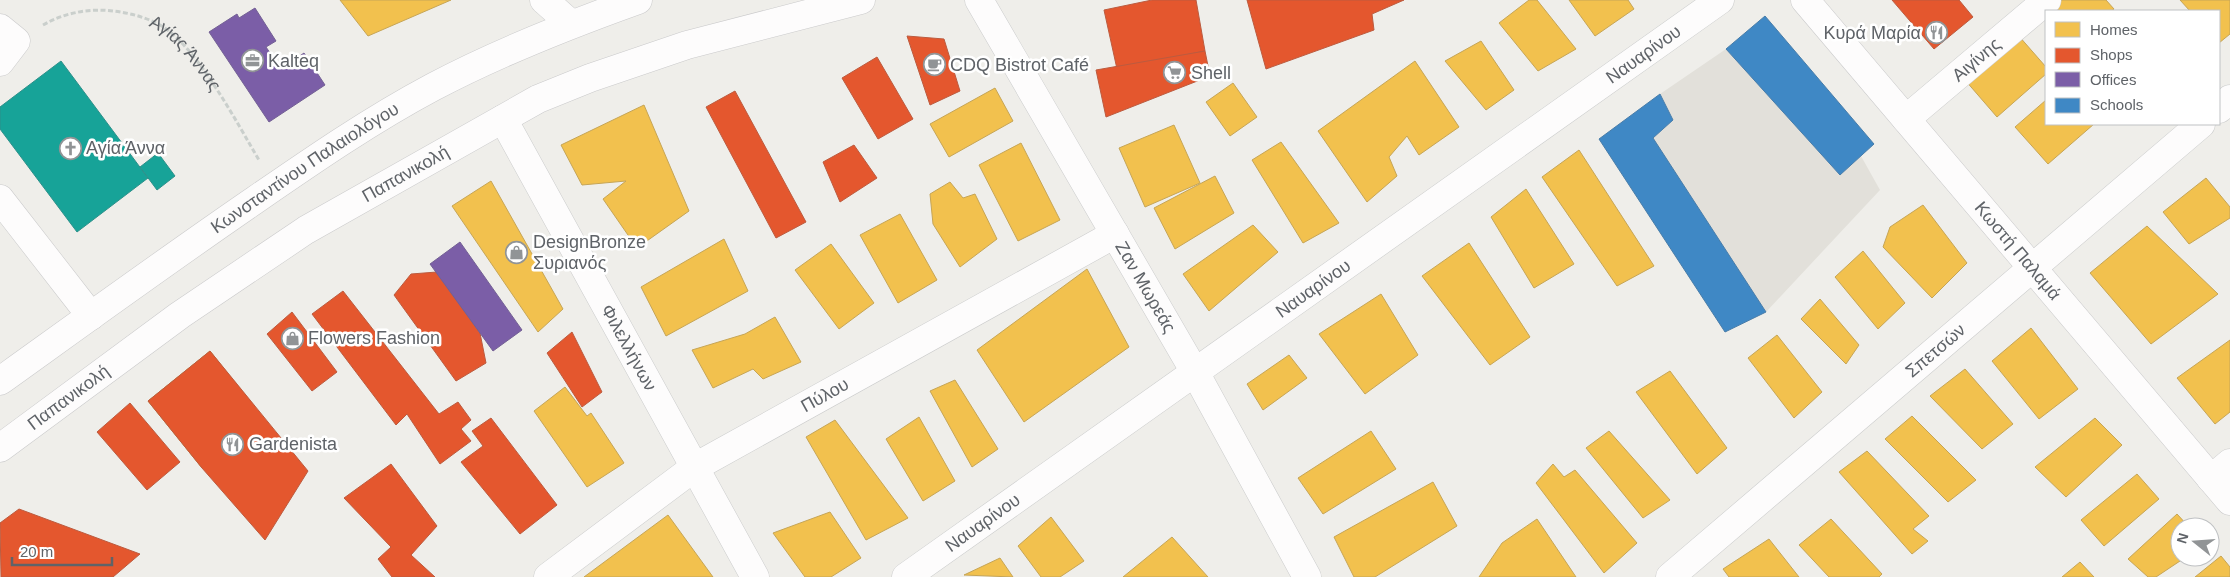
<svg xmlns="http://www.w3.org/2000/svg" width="2230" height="577" font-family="Helvetica,sans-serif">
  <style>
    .education { fill: #e2e0da }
    .homes { fill: #f2c14e; stroke: #c6a556 }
    .shops { fill: #e4572e; stroke: #bc5b3f }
    .offices { fill: #7b5ea7; stroke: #736094 }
    .schools { fill: #3f88c5; stroke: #497da9 }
    .public { fill: #17a398; stroke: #2d908a }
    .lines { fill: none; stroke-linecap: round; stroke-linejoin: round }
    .street-casing { stroke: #cbcccc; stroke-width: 29 }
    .secondary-casing { stroke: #cacacb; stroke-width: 29 }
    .path { stroke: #cacfcc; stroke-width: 3; stroke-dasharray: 5 2.5; stroke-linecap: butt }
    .street { stroke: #fdfcfc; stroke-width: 28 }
    .secondary { stroke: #fdfcfc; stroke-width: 28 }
    .labels { text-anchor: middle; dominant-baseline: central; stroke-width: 5; stroke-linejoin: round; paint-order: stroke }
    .poi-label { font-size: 18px; fill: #5f6368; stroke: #fff; text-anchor: start }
    .street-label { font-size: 18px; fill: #5f6368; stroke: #fff }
  </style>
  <rect width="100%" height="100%" fill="#efeeea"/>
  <path class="education" d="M1726,49L1840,175L1861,156L1880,190L1766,312L1653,138L1673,120L1660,94Z"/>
  <g class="homes">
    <path d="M340,0H451L368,36Z"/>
    <path d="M1529,0H1537L1576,49L1538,71L1499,23Z"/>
    <path d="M1569,0H1628L1634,9L1595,36Z"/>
    <path d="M2062,0H2106L2114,9L2111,11H2050Z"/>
    <path d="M2180,0H2230V34L2219,43V11H2190Z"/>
    <path d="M2018,35L2046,67V74L1997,117L1965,80Z"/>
    <path d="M1481,41L1514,90L1486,110L1445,61Z"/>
    <path d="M1415,61L1459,127L1419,155L1407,136L1389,157L1397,176L1367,202L1318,131Z"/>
    <path d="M1233,83L1257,117L1230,136L1206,102Z"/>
    <path d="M995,88L1013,121L949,157L930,124Z"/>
    <path d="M2046,100V124H2094L2048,164L2015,127Z"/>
    <path d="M644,105L689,211L637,248L603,199L626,181L582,185L561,145Z"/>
    <path d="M1174,125L1200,183L1145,207L1119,148Z"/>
    <path d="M1281,142L1339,223L1303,243L1252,160Z"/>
    <path d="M1021,143L1060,220L1018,241L979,165Z"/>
    <path d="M1579,150L1654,266L1617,286L1542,177Z"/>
    <path d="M1215,176L1234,213L1175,249L1154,208Z"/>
    <path d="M2206,178L2230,207V218L2189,244L2163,212Z"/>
    <path d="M491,181L563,309L538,332L452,206Z"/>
    <path d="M950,182L963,198L975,194L997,239L960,267L933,224L930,194Z"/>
    <path d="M1526,189L1574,264L1534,288L1491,217Z"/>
    <path d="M1923,205L1967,263L1932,298L1883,247L1890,227Z"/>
    <path d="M900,214L937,280L898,303L860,235Z"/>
    <path d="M1253,225L1278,252L1209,311L1183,274Z"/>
    <path d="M2147,226L2218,294L2151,344L2090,273Z"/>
    <path d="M724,239L748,291L666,336L641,287Z"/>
    <path d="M1469,243L1530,337L1490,365L1422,276Z"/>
    <path d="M831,244L874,303L839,329L795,270Z"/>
    <path d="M1863,251L1905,303L1878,329L1835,277Z"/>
    <path d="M1087,269L1129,347L1024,422L977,350Z"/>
    <path d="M1381,294L1418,355L1365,394L1319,334Z"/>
    <path d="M1820,299L1859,345L1846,364L1801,319Z"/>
    <path d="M775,317L801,362L763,379L753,369L713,388L692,350L745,334Z"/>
    <path d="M2031,328L2078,389L2039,419L1992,361Z"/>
    <path d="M1777,335L1822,392L1794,418L1748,358Z"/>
    <path d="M2230,340V412L2215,424L2177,378Z"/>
    <path d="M210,351L264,419L202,468L148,401Z"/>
    <path d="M1289,355L1307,378L1263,410L1247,384Z"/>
    <path d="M1965,369L2013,424L1982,449L1930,396Z"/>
    <path d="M1670,371L1727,448L1697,474L1636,392Z"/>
    <path d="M955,380L998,449L972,467L930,391Z"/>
    <path d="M565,387L587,416L591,413L624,463L587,487L534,411Z"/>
    <path d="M1912,416L1976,480L1948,502L1885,439Z"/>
    <path d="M919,417L955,481L923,501L886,439Z"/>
    <path d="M2095,418L2122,445L2066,497L2035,467Z"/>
    <path d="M835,420L908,518L866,540L806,437Z"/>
    <path d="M1371,431L1396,469L1323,514L1298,478Z"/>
    <path d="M1609,431L1670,500L1643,518L1586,448Z"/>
    <path d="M1867,451L1929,516L1913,529L1928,541L1912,554L1839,472Z"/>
    <path d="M1553,464L1564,477L1575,470L1637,543L1604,573L1536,483Z"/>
    <path d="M2137,474L2159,499L2104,546L2081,520Z"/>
    <path d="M1433,482L1457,526L1375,577H1354L1334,537Z"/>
    <path d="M830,512L861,558L831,577H805L773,533Z"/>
    <path d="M2177,514L2189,527H2180V557H2186L2156,577H2148L2128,559Z"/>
    <path d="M668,515L713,577H584Z"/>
    <path d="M1051,517L1084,561L1060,577H1041L1018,546Z"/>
    <path d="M1537,519L1576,577H1479L1502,543Z"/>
    <path d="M1831,519L1882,574L1879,577H1829L1799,545Z"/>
    <path d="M1172,537L1208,577H1123Z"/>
    <path d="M1769,539L1799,577H1729L1723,569Z"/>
    <path d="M2221,556L2230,567V577H2195Z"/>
    <path d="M1000,558L1013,577L964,575Z"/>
    <path d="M2080,562L2094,577H2062Z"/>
  </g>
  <g class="shops">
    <path d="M1152,0H1196L1205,51L1117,69L1104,10Z"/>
    <path d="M1247,0H1404L1372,14L1374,30L1266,69Z"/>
    <path d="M1892,0H1959L1973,17L1934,49Z"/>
    <path d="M907,36L944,39L960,91L930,105Z"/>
    <path d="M1205,51L1210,76L1106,117L1096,70Z"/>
    <path d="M877,57L913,119L878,139L842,78Z"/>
    <path d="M735,91L806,222L776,238L706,107Z"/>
    <path d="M854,145L877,178L840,202L823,162Z"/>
    <path d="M437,272L480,333L486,363L456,381L394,295L411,274Z"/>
    <path d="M343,291L439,414L458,402L471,420L461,429L471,441L440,464L407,414L396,425L312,314Z"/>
    <path d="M292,312L337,372L312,391L267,334Z"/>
    <path d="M572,332L602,392L582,407L547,353Z"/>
    <path d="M210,351L308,471L265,540L202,468L148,401Z"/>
    <path d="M130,403L180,462L147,490L97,432Z"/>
    <path d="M491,418L557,505L520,534L461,462L483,446L472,431Z"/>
    <path d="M391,464L437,526L411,555L435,577H392L378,559L391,547L344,498Z"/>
    <path d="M19,509L140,554L113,577H1L0,523Z"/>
  </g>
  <g class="offices">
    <path d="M255,8L276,41L266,47L281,69L304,53L325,85L269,122L209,32L237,14L239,18Z"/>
    <path d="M460,242L522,330L493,351L430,264Z"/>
  </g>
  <g class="schools">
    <path d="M1765,16L1874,144L1840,175L1726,49Z"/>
    <path d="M1660,94L1673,120L1653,138L1766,312L1725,332L1599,139Z"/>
  </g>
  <g class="public">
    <path d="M61,61L148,178L77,232L0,129V107Z"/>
    <path d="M158,153L175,176L157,190L140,167Z"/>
  </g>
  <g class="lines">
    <defs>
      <g id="street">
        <path d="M544,0L571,24"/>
        <path id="s2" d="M979,0L1196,374L1307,577"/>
        <path d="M2219,109L2230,99"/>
        <path id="s3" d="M503,119L755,577"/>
        <path id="s4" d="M1906,119L2047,0"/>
        <path d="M2211,479L2230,463"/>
        <path id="s5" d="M548,577L695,467L1115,234"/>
        <path id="s6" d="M906,577L1720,0"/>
        <path id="s7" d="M1670,577L2201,124"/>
      </g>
      <g id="secondary">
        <path id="s8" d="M1805,0L2230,501"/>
        <path d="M0,28L16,41L0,62"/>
        <path d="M0,199L91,316"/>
        <path id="s9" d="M0,381C85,320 169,259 255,200C313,160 371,120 433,87C499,52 568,25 638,0"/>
        <path id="s10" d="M0,448L180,315L306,230L538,99L590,78L687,45L861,0"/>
      </g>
    </defs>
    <use href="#street" class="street-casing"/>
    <use href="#secondary" class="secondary-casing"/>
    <path class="path" id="s1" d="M43,25C64,13 89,8 113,11C130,13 145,17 160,25C196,45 237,123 259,160"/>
    <use href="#street" class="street"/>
    <use href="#secondary" class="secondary"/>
  </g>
  <defs>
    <symbol id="restaurant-ring" viewBox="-11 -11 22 22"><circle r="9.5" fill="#fff" stroke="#919496" stroke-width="1.5"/><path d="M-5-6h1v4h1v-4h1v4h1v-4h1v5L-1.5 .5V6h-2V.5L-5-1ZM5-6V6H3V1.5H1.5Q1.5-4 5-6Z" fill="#919496"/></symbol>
    <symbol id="office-ring" viewBox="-11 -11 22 22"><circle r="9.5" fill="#fff" stroke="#919496" stroke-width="1.5"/><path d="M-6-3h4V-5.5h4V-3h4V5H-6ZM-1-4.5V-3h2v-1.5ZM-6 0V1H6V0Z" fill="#919496"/></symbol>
    <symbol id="cafe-ring" viewBox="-11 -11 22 22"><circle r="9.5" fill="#fff" stroke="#919496" stroke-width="1.5"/><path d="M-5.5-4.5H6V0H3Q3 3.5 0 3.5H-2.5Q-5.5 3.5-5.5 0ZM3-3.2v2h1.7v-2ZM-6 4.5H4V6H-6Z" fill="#919496"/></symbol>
    <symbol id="supermarket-ring" viewBox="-11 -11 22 22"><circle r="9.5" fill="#fff" stroke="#919496" stroke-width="1.5"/><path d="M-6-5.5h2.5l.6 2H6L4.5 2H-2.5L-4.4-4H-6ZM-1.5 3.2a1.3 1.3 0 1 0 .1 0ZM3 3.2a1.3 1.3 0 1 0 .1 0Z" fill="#919496"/></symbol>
    <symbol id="church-ring" viewBox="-11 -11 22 22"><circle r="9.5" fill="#fff" stroke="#919496" stroke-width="1.5"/><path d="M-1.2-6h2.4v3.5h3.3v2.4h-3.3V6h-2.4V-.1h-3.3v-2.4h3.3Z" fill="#919496"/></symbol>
    <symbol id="shop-ring" viewBox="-11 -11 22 22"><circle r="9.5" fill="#fff" stroke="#919496" stroke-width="1.5"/><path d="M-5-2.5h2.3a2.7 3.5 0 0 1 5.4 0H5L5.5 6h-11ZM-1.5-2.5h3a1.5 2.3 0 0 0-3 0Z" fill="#919496"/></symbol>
  </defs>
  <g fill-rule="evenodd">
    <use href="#restaurant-ring" x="1924" y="20" width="25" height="25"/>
    <use href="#office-ring" x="240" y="48" width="25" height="25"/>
    <use href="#cafe-ring" x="922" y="52" width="25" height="25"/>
    <use href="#supermarket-ring" x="1162" y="60" width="25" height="25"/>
    <use href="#church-ring" x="58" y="136" width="25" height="25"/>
    <use href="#shop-ring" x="504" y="240" width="25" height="25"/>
    <use href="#shop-ring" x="280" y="326" width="25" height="25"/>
    <use href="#restaurant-ring" x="220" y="432" width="25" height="25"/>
  </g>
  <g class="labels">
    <g class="poi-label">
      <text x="1921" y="33" text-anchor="end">Κυρά Μαρία</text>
      <text x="268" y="61">Kalteq</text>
      <text x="950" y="65">CDQ Bistrot Café</text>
      <text x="1191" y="73">Shell</text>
      <text x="86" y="148">Αγία Άννα</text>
      <text x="533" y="242">DesignBronze<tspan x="533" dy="21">Συριανός</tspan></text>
      <text x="308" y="338">Flowers Fashion</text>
      <text x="249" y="444">Gardenista</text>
    </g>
    <g class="street-label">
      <text stroke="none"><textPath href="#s6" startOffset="904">Ναυαρίνου</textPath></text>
      <text stroke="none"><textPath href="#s1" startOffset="160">Αγίας Άννας</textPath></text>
      <text stroke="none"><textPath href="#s4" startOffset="92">Αιγίνης</textPath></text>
      <text stroke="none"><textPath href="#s9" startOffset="372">Κωνσταντίνου Παλαιολόγου</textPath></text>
      <text stroke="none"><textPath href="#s10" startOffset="490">Παπανικολή</textPath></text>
      <text stroke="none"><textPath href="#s8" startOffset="329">Κωστή Παλαμά</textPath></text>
      <text stroke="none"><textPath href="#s2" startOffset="332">Ζαν Μωρεάς</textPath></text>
      <text stroke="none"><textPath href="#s6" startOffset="499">Ναυαρίνου</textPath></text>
      <text stroke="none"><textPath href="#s3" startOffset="261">Φιλελλήνων</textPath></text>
      <text stroke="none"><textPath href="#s7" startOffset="349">Σπετσών</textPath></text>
      <text stroke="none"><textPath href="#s5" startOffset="332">Πύλου</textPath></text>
      <text stroke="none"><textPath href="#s10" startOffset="85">Παπανικολή</textPath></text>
      <text stroke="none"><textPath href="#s6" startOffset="94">Ναυαρίνου</textPath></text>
    </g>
  </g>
  <rect x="2045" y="10" width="175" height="115" fill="#ffffff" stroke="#bfc1c3"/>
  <rect x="2055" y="22" width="25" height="15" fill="#f2c14e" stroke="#bfc1c3"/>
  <text x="2090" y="35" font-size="15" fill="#5f6368">Homes</text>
  <rect x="2055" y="48" width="25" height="15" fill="#e4572e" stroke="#bfc1c3"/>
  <text x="2090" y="60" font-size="15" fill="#5f6368">Shops</text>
  <rect x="2055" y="72" width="25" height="15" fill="#7b5ea7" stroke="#bfc1c3"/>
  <text x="2090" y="85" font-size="15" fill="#5f6368">Offices</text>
  <rect x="2055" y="98" width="25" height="15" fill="#3f88c5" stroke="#bfc1c3"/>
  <text x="2090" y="110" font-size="15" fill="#5f6368">Schools</text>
  <g transform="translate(2195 542) rotate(287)"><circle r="24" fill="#ffffff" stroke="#bfc1c3"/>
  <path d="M0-4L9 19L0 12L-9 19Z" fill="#919496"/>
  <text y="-8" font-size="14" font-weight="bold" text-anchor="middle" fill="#5f6368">N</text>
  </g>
  <path d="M12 557v8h100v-8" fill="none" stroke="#5f6368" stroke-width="2.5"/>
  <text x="20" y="557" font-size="15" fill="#5f6368" stroke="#ffffff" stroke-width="4" paint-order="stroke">20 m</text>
</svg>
